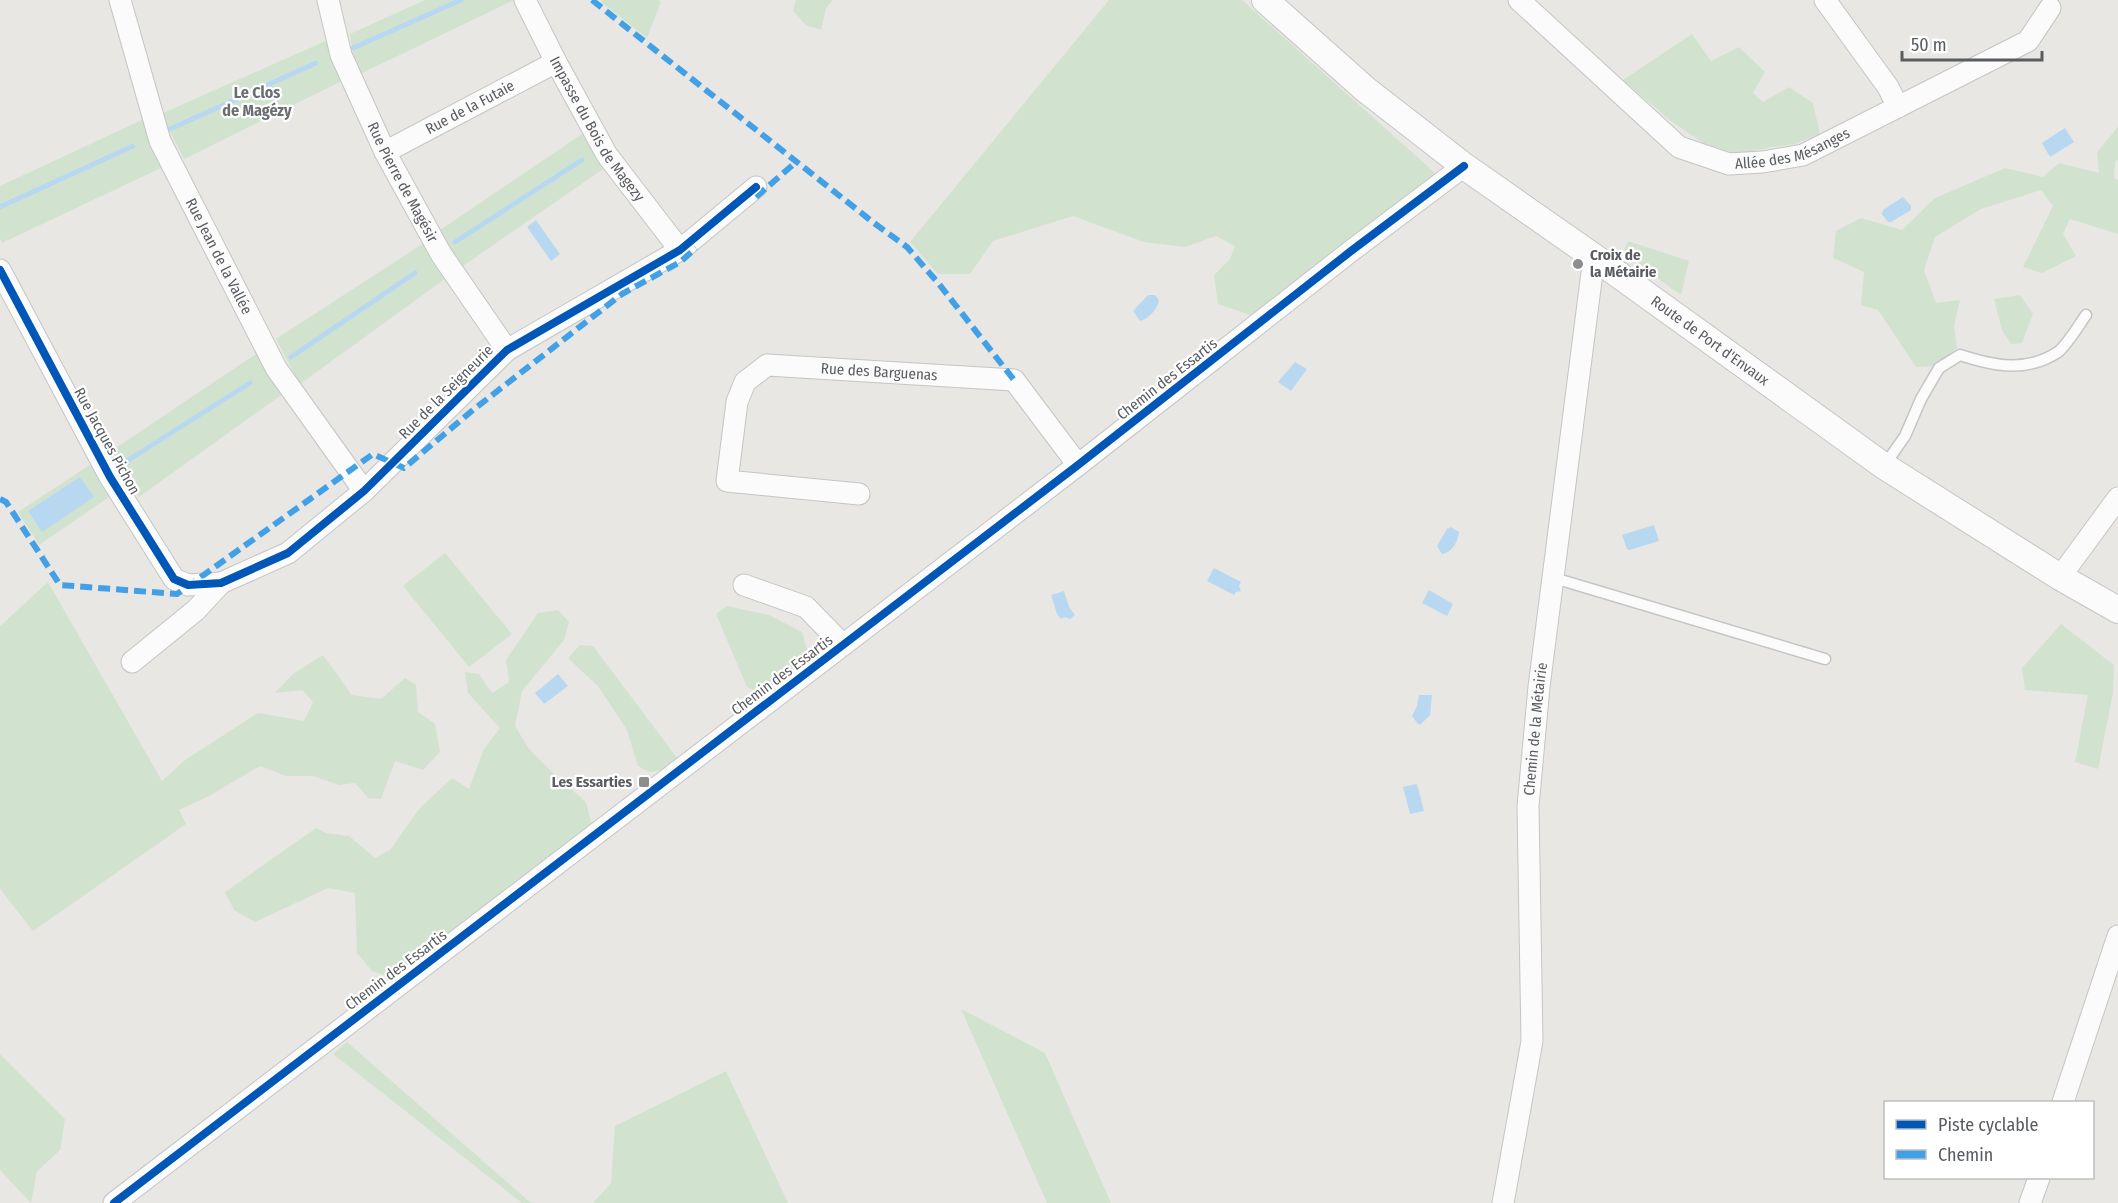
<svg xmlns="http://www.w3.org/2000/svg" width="2118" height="1203" font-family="'Fira Sans Condensed',sans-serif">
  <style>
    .green { fill: #d1e3cf }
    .water { fill: #b8d8f1 }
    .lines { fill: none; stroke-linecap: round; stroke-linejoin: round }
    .stream { stroke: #b8d8f1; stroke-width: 5 }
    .service-casing { stroke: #c5c5c5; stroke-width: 13 }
    .minor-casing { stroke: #c5c5c5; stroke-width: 23 }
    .tertiary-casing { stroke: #c5c5c5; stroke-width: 28 }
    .service { stroke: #fcfbfb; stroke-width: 10 }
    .minor { stroke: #fcfbfb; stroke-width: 21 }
    .tertiary { stroke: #fcfbfb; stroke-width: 26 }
    .quiet { stroke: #42a1e6; stroke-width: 6; stroke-dasharray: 12 6; stroke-linecap: butt }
    .cycleway-casing { stroke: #fff; stroke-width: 11 }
    .cycleway { stroke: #0057b8; stroke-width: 8 }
    .poi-dot { fill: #8b8d8e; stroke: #fff; stroke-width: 2 }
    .labels { text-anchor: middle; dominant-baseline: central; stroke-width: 4.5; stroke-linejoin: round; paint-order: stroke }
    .street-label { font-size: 15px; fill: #595c60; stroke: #fff }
    .poi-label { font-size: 15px; font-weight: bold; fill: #595c60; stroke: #fff; text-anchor: start }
    .neighbourhood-label { font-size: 16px; font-weight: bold; fill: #6a6e72; stroke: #fff }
  </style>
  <rect width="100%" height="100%" fill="#e8e7e3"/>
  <g class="green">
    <path d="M425,0H514L360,74L354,59L350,34Z"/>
    <path d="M602,0H658L661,2L647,38L601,2Z"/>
    <path d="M796,0H833L826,8L821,30L806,25L793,11Z"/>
    <path d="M1109,0H1242L1444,181L1276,310L1250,315L1218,304L1214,275L1230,259L1235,246L1216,236L1185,247L1144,242L1073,216L993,241L970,274H938L910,242Z"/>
    <path d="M1692,34L1711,61L1739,47L1765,72L1753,93L1763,102L1789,87L1813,103L1820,134L1795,144L1772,147L1739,154L1705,144L1672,122L1623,80Z"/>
    <path d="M330,39L342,81L184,159L161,114Z"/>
    <path d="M144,119L163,167L2,243L0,238V186Z"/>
    <path d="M2118,127V160L2115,161L2114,178L2118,180V234L2070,219L2063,234L2076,256L2042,273L2023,267L2053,206L2041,190L1981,209L1935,237L1924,270L1936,303L1960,300L1954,326L1957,348L1935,366L1916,367L1878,310L1861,305L1864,272L1833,258L1836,231L1861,218L1902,230L1935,198L2005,168L2043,177L2059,163L2099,173L2097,152Z"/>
    <path d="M588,130L609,165L460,268L440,230Z"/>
    <path d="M427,241L446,278L300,384L276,339Z"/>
    <path d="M1628,241L1689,261L1681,295L1653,275L1624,250Z"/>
    <path d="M2020,295L2033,314L2022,343L2011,344L2002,330L1994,299Z"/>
    <path d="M259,352L284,393L139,497L121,473L111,451Z"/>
    <path d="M93,463L112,495L39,545L18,512Z"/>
    <path d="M445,553L512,634L469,667L403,586Z"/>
    <path d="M48,582L162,781L185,760L258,713L304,721L313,702L302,690L275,693L293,674L323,655L352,695L381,699L405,678L416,685L418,712L435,724L440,752L423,770L395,761L381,799L368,798L355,783L339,785L313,776H286L260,766L209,796L179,810L186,824L33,931L0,889V626Z"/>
    <path d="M727,606L769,615L802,632L812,668L767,696L747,687L716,614Z"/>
    <path d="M558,610L569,622L564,640L522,691L515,726L529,749L554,774L586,802L592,826L492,914L477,940L421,980L394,978L372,971L357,953L355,893L328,888L255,922L234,910L225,892L316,828L326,833L349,836L375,858L390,850L419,809L452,778L469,789L484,749L500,728L468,693L465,672L479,674L492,693L509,682L506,660L538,613Z"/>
    <path d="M2061,624L2114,665L2113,693L2098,769L2075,762L2088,695L2025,690L2022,668Z"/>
    <path d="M580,645L593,646L678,759L665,769L649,772L638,766L627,730L598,686L568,658Z"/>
    <path d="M961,1009L1045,1053L1111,1203H1047Z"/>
    <path d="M347,1042L531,1203H522L333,1054Z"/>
    <path d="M0,1054L65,1119L60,1150L37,1171L31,1203L0,1170Z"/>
    <path d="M726,1071L788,1203H593L611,1183L615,1126Z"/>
  </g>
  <g class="water">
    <path d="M2065,128L2074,142L2050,157L2042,143Z"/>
    <path d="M1903,197L1911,206V210L1891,222H1888L1882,214L1883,210Z"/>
    <path d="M536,220L560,254L551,261L527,227Z"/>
    <path d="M1148,295H1155L1159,300C1158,309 1148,319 1140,321L1133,311Z"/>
    <path d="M1295,362L1307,369L1291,391L1278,382Z"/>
    <path d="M80,477L94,497L42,532L28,511Z"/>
    <path d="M1654,525L1659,541L1629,550L1627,549L1622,535Z"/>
    <path d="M1451,527L1459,532C1458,541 1452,553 1442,554L1437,546L1447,529Z"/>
    <path d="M1214,568L1241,582L1239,586L1241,591L1236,592L1234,595L1207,581Z"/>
    <path d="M1429,590L1453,604L1447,616L1422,603Z"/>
    <path d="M1064,591L1069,607L1075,615L1070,619L1065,617L1061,619L1057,614L1051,595Z"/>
    <path d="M558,674L568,686L544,704L535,693Z"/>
    <path d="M1419,695H1432L1430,715L1420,725L1418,724L1412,716L1417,706Z"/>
    <path d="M1417,784L1424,811L1410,814L1403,787Z"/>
  </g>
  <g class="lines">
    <g class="stream">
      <path d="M353,48L461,0"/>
      <path d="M168,130L316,63"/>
      <path d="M0,207L133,146"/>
      <path d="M455,242L582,160"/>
      <path d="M291,357L415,273"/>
      <path d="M122,464L250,383"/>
    </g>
    <defs>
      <g id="service">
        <path d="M1884,466L1905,436L1921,399L1939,368L1960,355C1994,366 2026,373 2058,352C2067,345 2079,325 2086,315"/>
        <path d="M1554,578L1825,659"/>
      </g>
      <g id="minor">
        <path id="s1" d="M120,0L160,141L276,368L364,491"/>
        <path id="s2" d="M328,0L341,55L385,152L441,254L507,350"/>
        <path id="s3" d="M525,0L556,62L607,155L680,250"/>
        <path id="s4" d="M1519,0L1679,147L1729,164L1763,162L1803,155L2028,41L2050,8"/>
        <path d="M1825,0L1888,87L1898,107"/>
        <path id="s5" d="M385,152L556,62"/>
        <path d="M0,270L110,477L174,579L188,585L221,583L288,553L364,491L507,350L680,250L756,187"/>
        <path id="s6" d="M859,494L727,481L737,402L745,382L767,365L1014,380L1078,465"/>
        <path d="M2060,577L2118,498"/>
        <path d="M744,585L806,607L843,645"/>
        <path d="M132,662L196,610L221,583"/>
        <path d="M2063,1102L2118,936"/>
        <path d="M114,1203L1078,465L1351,251L1464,166"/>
        <path id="s7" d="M1503,1203L1532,1041L1528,806L1539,687L1594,257"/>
        <path d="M2030,1203L2039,1178"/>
      </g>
      <g id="tertiary">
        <path id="s8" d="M1265,0L1365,89L1464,166L1594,257L1884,466L2060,577L2118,610"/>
      </g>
    </defs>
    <use href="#service" class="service-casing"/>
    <use href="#minor" class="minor-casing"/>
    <use href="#tertiary" class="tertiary-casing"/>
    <use href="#service" class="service"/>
    <use href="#minor" class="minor"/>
    <use href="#tertiary" class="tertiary"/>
    <g class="quiet">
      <path d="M592,0L874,223L907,247L939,284L1014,380"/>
      <path d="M756,197L796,162"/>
      <path d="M0,499L6,502L60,585L177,594L373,454L404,468L473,410L622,294L680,262L696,248"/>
    </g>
    <defs>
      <g id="cycleway">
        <path d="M0,270L110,477L174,579L188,585L221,583L288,553L364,491L507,350L680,250L756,187"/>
        <path d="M114,1203L1078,465L1351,251L1464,166"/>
      </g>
    </defs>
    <use href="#cycleway" class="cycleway-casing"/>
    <use href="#cycleway" class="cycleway"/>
  </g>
  <g class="poi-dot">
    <circle cx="1578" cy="264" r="6"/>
    <rect x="638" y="776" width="12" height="12" rx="3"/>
  </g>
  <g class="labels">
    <g class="street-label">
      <text stroke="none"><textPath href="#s5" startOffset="96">Rue de la Futaie</textPath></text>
      <text stroke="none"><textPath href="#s3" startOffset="148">Impasse du Bois de Magezy</textPath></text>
      <text stroke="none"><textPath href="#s4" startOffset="336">Allée des Mésanges</textPath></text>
      <text stroke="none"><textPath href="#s2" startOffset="198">Rue Pierre de Magésir</textPath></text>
      <text stroke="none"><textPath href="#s1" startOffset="276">Rue Jean de la Vallée</textPath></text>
      <text stroke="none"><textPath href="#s8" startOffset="561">Route de Port d'Envaux</textPath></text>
      <text stroke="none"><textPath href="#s6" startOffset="374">Rue des Barguenas</textPath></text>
      <text transform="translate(1167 379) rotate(-38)">Chemin des Essartis</text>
      <text transform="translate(446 392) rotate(-45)">Rue de la Seigneurie</text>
      <text transform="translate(107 441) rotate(61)">Rue Jacques Pichon</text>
      <text transform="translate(782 675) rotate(-37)">Chemin des Essartis</text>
      <text stroke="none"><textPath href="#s7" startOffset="477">Chemin de la Métairie</textPath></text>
      <text transform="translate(396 970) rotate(-37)">Chemin des Essartis</text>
    </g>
    <g class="poi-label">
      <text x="1590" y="255">Croix de<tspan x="1590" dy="17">la Métairie</tspan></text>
      <text x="632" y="782" text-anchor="end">Les Essarties</text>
    </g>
    <g class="neighbourhood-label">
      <text x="257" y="92">Le Clos<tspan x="257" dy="18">de Magézy</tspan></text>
    </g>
  </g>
  <rect x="1884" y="1101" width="210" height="78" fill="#ffffff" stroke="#bdbebf" stroke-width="1.5"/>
  <rect x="1896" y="1120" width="30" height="9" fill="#0057b8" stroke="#bdbebf" stroke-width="1.5"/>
  <text x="1938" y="1131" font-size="18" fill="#595c60">Piste cyclable</text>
  <rect x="1896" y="1150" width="30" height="9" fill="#42a1e6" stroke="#bdbebf" stroke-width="1.5"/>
  <text x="1938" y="1161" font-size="18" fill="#595c60">Chemin</text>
  <path d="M1902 51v9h140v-9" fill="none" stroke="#595c60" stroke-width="3"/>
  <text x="1911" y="51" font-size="18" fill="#595c60" stroke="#ffffff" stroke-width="4.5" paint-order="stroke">50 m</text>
</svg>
